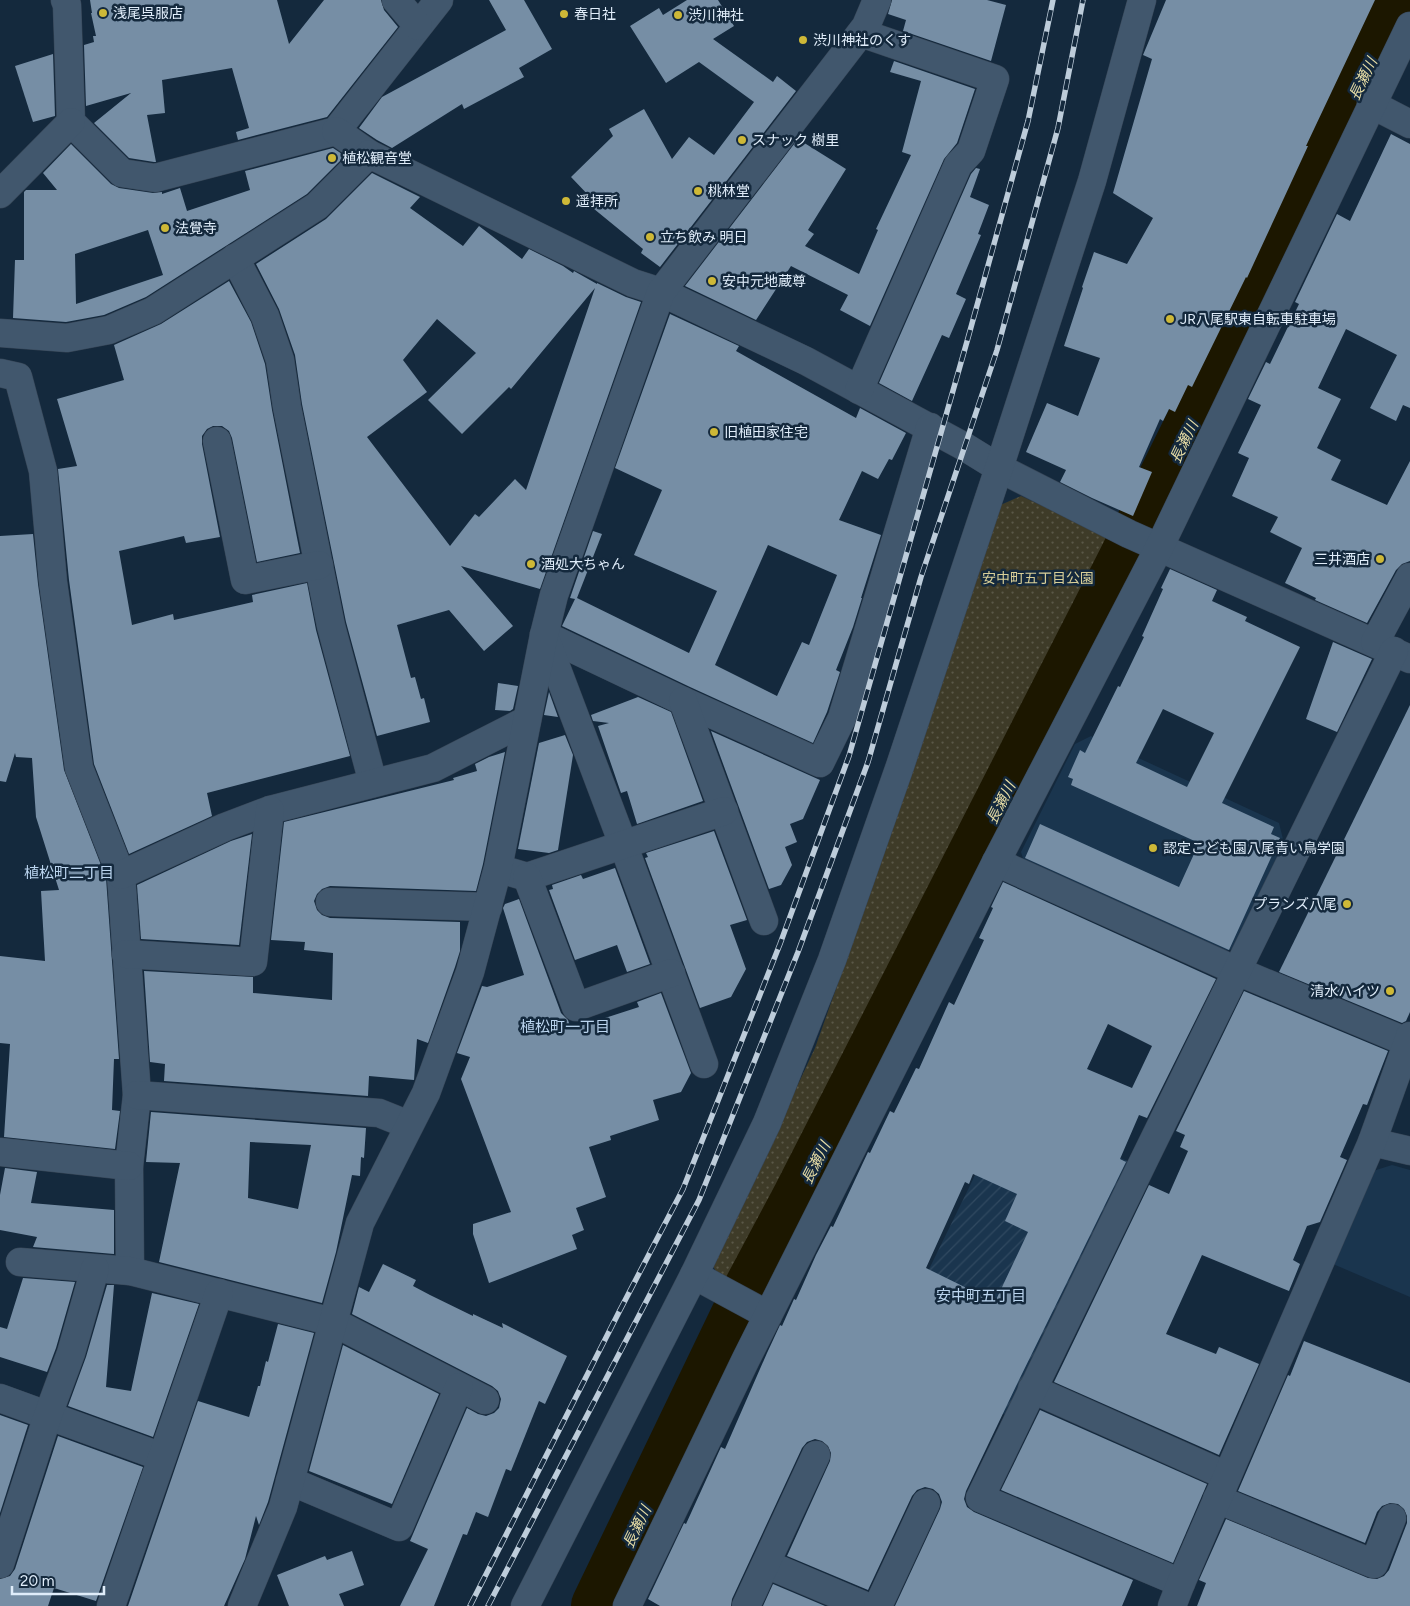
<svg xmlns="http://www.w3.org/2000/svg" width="1410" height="1606" font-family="Figtree,'Noto Sans JP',sans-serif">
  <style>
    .built { fill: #1a354e }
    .industrial { fill: url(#industrial-furrows) }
    .park { fill: url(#park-dots) }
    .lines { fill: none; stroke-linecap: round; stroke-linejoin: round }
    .river { stroke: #1c1700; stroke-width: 56 }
    .building { fill: #768ea5; fill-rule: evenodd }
    .street-casing { stroke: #374657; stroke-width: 29 }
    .street { stroke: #41576d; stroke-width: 28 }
    .rail-casing { stroke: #bdccda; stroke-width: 5.5 }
    .rail { stroke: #14293d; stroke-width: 4; stroke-dasharray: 11; stroke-linecap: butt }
    .poi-dot { fill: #ceb837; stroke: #14293d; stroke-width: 2 }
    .labels { text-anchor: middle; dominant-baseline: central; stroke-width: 5; stroke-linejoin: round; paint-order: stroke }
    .poi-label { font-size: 14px; fill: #e0edfa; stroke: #14293d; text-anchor: start }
    .park-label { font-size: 14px; fill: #d9cf98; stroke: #14293d }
    .water-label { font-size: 15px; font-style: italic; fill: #e7dda5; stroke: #14293d }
    .neighbourhood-label { font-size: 15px; fill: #bbd5ef; stroke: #14293d }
  </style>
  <defs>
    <pattern id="industrial-furrows" width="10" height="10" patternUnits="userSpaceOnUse" patternTransform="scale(1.25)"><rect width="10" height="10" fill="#1a354e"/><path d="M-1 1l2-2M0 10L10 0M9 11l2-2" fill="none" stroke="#304960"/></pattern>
    <pattern id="park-dots" width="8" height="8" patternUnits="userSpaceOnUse" patternTransform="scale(1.25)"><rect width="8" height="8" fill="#3e3b28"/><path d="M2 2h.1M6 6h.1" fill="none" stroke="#5a5848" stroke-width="1.8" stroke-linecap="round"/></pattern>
  </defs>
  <rect width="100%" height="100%" fill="#14293d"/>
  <g class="built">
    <path d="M1091,736L1279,823L1284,843L1233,949L1218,953L1026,868L1021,852L1075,744Z"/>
    <path d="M1392,1165L1410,1170V1297L1333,1264L1370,1172Z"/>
  </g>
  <path class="industrial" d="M1008,1108L1134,1164L1012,1418L886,1357Z"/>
  <path class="park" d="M1021,496L1125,544L742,1287L720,1279L713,1266L815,1048L849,952L996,507Z"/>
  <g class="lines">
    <path class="river" d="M599,1606L753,1286L800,1198L1125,562L1402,0"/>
  </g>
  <g class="building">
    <path d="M90,0H277L289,44L324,0H381L384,10L398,27L327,117L238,140L236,132L249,128L232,68L162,80L165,113L147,115L156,162H154L129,158L94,123L131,93L86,106L84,45L94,42L93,36H96L91,13H92Z"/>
    <path d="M489,0H524L552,49L519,68L524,77L464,109L462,104L392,148L377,140L359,128L382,97L506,30Z"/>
    <path d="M687,0H718L734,26L713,39L773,82L777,76L796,91L660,267L641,253L643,249L588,204L592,199L571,177L613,136L609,129L644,109L672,159L689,137L714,155L754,102L699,62L666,83L630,26L659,8L663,15Z"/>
    <path d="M892,0H987L1006,5L991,61L903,31L906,20L888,14Z"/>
    <path d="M1166,0H1375L1306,146H1308L1247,278L1246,277L1192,387L1188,385L1175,412L1169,409L1163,421L1160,419L1139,467L1152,472L1133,516L1092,498L1060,482L1066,470L1026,452L1047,403L1078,416L1100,358L1064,346L1083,288L1082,287L1094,252L1127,264L1153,218L1113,193L1152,59L1143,55Z"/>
    <path d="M53,54L55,116L33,122L15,66Z"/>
    <path d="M894,61L975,89L957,143L944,159L870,326L840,310L848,295L791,266L756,320L685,286L798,139L846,169L808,230L814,234L805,246L859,274L878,230L876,229L911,155L902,152L921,81L890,72Z"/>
    <path d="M1391,134L1410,144V408L1403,405L1396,421L1370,408L1397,355L1346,329L1318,388L1341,399L1317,448L1341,460L1331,480L1387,505L1410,461V561L1402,564L1396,570L1367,623L1315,600L1316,598L1285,583L1302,548L1270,532L1278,517L1232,496L1249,458L1238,453L1261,405L1248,399L1266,362L1270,364L1299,304L1295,302L1337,214L1350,221Z"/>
    <path d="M71,144L111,184L119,188L153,193L162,192V194L180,188L187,211L250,190L245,171L333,148L345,156L307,194L146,297L104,315L66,322L13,318L15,260H24V192L26,190H57L43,173ZM148,230L163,275L76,304L75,254Z"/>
    <path d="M976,168L980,169L970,197L989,205L978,234L981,235L956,294L966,299L949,338L942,335L912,401L879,383L971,174Z"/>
    <path d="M372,173L420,197L410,208L463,246L479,226L522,259L529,249L563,266L573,273L574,271L597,284V283L626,297L641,302L540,589L461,566L513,626L484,651L449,610L397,625L411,678L415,677L421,699L424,698L430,722L377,736L346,622L302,404L295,355L279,309L256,264L326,219ZM595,288L526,490L515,479L479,517L475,514L450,546L367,437L427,392L403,360L437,319L476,353L428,400L462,434L509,387L511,389Z"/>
    <path d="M229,281L251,322L265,364L272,410L300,553L257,562L232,438L229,431L222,426H213L207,429L202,436V444L220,537L186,543L184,536L119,551L132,625L173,614L174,620L253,602L252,595L307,583L316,630L350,756L207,793L212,816L129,854L94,764L69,580L58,469L77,466L57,399L124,380L114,345L161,324Z"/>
    <path d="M670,314L739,346L736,351L856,418L860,408L906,433L892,460L889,459L878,479L862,471L839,520L881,535L861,598H862L853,627L836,670L840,672L827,712L813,743L690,687L562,626L575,599L570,598L593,531L602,534L577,598L689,653L717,591L634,555L662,490L615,468ZM768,545L837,575L809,645L802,642L777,696L715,665Z"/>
    <path d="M33,534L38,584L64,770L106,878L119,1059H114L112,1110L120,1111L115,1149L4,1137L10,1044L0,1043V956L45,961L41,891L59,890L36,817L32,758L16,757L15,753L6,782L0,781V536Z"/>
    <path d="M1170,569L1217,590L1212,601L1247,617L1245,621L1300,647L1222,803L1274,827L1271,834L1280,838L1229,950L1025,858L1040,824L1179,887L1199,843L1071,785L1073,779L1068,777L1080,750L1085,753L1118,686L1120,687L1144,637L1142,636L1163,589L1161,588ZM1163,709L1214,733L1187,787L1136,763Z"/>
    <path d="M1333,642L1372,659L1337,732L1306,719Z"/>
    <path d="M498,683L518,686L513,709L510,711L495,710Z"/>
    <path d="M549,692L558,717L544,715Z"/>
    <path d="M638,697L671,712L703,801L637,824L627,791L621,793L598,726L609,723L593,721L591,715Z"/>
    <path d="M1410,705V1012L1406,1021L1402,1023L1279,972Z"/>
    <path d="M711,731L820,780L803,819L790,824L797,842L785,847L792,865L781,885L769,889Z"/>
    <path d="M565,735L573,755L558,850L549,853L518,849L539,743Z"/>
    <path d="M505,752L483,864L476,891L330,886L322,889L317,894L314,901L317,910L322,915L330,918L460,922V951L455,967L428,1043L417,1039L414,1080L369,1076L368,1096L164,1081L165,1064L150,1062L144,971L253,977V993L332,1000L333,953L304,950L305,942L271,940L284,822L454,780L453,778L477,771L475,764L489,757Z"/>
    <path d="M714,831L747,920L730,925L746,969L731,997L700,1008L645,858L648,857L646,853Z"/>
    <path d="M252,834L239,945L141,939L137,885L231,841Z"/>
    <path d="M615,868L650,964L627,972L617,945L575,960L549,890L553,889L552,885L581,875L583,879Z"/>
    <path d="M1003,882L1216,979L1147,1118L1139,1115L1120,1159L1126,1162L1018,1382L966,1491L964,1499L967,1507L974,1512L1133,1580L1122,1606H895L940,1509L942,1502L939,1494L933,1489L925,1487L917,1490L912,1496L868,1590L787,1556L830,1461L831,1453L828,1446L822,1441L815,1439L807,1442L802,1448L732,1599L731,1606H660L648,1599L684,1523L686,1524L721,1447L725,1449L767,1353L780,1325L782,1326L794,1299L796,1300L816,1255L831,1226L833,1227L868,1152L870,1153L890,1111L894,1113L916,1068L919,1069L949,1002L954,1005L984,940L979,938L993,908L991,907ZM1108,1024L1152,1046L1132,1088L1087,1069ZM973,1174L1017,1194L1005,1221L1028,1232L995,1302L926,1268L965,1182L969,1184Z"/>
    <path d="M519,899L561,1013L568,1020L571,1029L639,1007L637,1002L661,993L691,1073L681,1092L653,1100L659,1120L610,1136L611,1140L589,1147L606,1197L576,1208L584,1230L572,1235L577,1249L489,1283L473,1234V1224L511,1212L461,1079L470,1057L457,1053L482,986L487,987L524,975L503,908L505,904Z"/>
    <path d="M1244,991L1388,1051L1367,1105L1363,1104L1340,1157L1347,1160L1320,1222L1307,1226L1293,1260L1300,1264L1289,1291L1202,1255L1166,1334L1216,1354L1219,1347L1259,1364L1219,1455L1054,1382L1149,1185L1169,1194L1188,1151L1180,1147L1185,1135L1176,1131Z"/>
    <path d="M151,1112L366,1128L364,1158L361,1157L360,1176L352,1175L336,1252L322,1303L159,1262L180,1163L146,1162ZM250,1142L311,1145L298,1209L248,1198Z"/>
    <path d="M5,1168L37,1172L31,1203L114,1210V1254L33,1247L37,1237L0,1230V1195Z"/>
    <path d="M383,1264L416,1280L413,1286L430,1295L473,1316V1314L503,1328L502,1323L567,1356L545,1404L539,1401L511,1471L506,1469L488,1517L476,1512L467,1535L463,1534L434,1606H400L428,1549L410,1541L467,1408L478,1414L486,1416L494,1413L499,1408L501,1399L498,1391L492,1386L352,1314L359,1287L369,1292Z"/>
    <path d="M23,1278L75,1282L56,1348L47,1372L0,1357V1327L7,1329Z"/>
    <path d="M107,1285H114L106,1387L131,1391L152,1293L199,1304L153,1437L68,1406L86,1357Z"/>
    <path d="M278,1324L314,1333L268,1502L259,1525L256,1516L245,1559L224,1606H128L198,1401L249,1417L258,1386H260L266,1361L268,1362Z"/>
    <path d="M1304,1341L1410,1383V1606H1197L1206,1583L1199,1580L1226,1519L1368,1578L1377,1579L1384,1576L1389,1570L1407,1523V1516L1404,1509L1398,1504L1390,1503L1382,1506L1377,1512L1365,1543L1238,1491L1288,1375L1290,1376Z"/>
    <path d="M343,1345L439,1394L392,1504L309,1471Z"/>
    <path d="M1040,1410L1207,1484L1173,1563L1001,1490Z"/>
    <path d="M0,1415L28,1425L0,1513Z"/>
    <path d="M58,1436L143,1467L96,1601L54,1588L48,1606H0V1579L10,1576L15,1569Z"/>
    <path d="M352,1551L364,1585L339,1594L344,1606H289L277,1575L325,1556L327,1560Z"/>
    <path d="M773,1584L825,1606H763Z"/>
  </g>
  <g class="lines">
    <defs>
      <g id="street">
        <path d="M65,0L67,5L71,122L122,173L155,178L336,131L439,0"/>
        <path d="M396,0L418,26"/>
        <path d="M1371,104L1410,124"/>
        <path d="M336,131L369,154L633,283L661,292L806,361L965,447L999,468L1129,534L1410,659"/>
        <path d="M0,194L71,122"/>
        <path d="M235,258L265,316L280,360L287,407L331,626L373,783"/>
        <path d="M0,333L67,338L109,330L153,311L317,206L369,154"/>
        <path d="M0,373L18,377L43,471L53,582L79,768L121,875L137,1095L129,1166L130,1271"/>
        <path d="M859,390L958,165L971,151L995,79L861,33"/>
        <path d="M217,441L245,580L319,565"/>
        <path d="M544,635L683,701L820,763L842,718L930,427"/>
        <path d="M544,635L623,844L704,1064"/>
        <path d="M1375,642L1410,577"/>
        <path d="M683,701L764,921"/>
        <path d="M996,862L1237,971L1407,1042"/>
        <path d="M510,872L527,877L724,811"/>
        <path d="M121,875L225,827L270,810L433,768L527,720"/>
        <path d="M527,877L576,1007L671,973"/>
        <path d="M330,902L488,907"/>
        <path d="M126,954L253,962L270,810"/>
        <path d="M137,1095L379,1113L409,1125"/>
        <path d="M1372,1142L1410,1151"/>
        <path d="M0,1152L129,1166"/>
        <path d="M20,1262L130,1271L333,1322L485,1400"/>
        <path d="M694,1275L768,1315"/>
        <path d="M1032,1389L1227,1476"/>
        <path d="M0,1398L162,1457"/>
        <path d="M290,1481L399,1527L459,1387"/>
        <path d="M1217,1499L1374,1564L1392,1518"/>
        <path d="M0,1564L48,1415L71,1353L95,1269"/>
        <path d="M766,1564L865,1606"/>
        <path d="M1181,1583L980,1498L1145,1158L1394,651"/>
        <path d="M111,1606L219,1293"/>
        <path d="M242,1606L283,1507L360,1223L426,1093L470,972L498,868L544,635L554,595L661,292L866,26L877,0"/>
        <path d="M525,1606L694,1275L767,1123L832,960L900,766L999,468L1092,181L1142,0"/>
        <path d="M627,1606L746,1359L996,862L1159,548L1410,26"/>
        <path d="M746,1606L816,1455"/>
        <path d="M878,1606L926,1503"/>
        <path d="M1172,1606L1181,1583L1372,1142L1410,1036"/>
      </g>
    </defs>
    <use href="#street" class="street-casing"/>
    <use href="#street" class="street"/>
    <defs>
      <g id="rail">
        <path d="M470,1606L619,1312L683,1189L780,944L849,756L968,338L1028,121L1053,0"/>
        <path d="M488,1606L699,1200L798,952L868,762L921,577L997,350L1058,128L1083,0"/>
      </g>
    </defs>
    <use href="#rail" class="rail-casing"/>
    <use href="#rail" class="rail"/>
  </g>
  <g class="poi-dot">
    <circle cx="103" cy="13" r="5"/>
    <circle cx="564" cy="14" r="5"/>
    <circle cx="678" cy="15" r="5"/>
    <circle cx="803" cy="40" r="5"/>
    <circle cx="742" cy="140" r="5"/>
    <circle cx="332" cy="158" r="5"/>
    <circle cx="698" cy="191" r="5"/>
    <circle cx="566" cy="201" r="5"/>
    <circle cx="165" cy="228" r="5"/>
    <circle cx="650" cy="237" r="5"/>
    <circle cx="712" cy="281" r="5"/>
    <circle cx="1170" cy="319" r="5"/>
    <circle cx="714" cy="432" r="5"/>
    <circle cx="1380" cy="559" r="5"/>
    <circle cx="531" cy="564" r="5"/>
    <circle cx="1153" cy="848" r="5"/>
    <circle cx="1347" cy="904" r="5"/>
    <circle cx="1390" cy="991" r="5"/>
  </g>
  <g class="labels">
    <g class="poi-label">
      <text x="113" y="13">浅尾呉服店</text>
      <text x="574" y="14">春日社</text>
      <text x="688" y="15">渋川神社</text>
      <text x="813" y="40">渋川神社のくす</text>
      <text x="752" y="140">スナック 樹里</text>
      <text x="342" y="158">植松観音堂</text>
      <text x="708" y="191">桃林堂</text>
      <text x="576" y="201">遥拝所</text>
      <text x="175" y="228">法覺寺</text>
      <text x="660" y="237">立ち飲み 明日</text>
      <text x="722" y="281">安中元地蔵尊</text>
      <text x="1180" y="319">JR八尾駅東自転車駐車場</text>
      <text x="724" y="432">旧植田家住宅</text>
      <text x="1370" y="559" text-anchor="end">三井酒店</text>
      <text x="541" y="564">酒処大ちゃん</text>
      <text x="1163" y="848">認定こども園八尾青い鳥学園</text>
      <text x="1337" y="904" text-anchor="end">プランズ八尾</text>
      <text x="1380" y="991" text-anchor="end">清水ハイツ</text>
    </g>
    <g class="park-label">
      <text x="1038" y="578">安中町五丁目公園</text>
    </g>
    <g class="water-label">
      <text transform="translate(1363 79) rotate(-64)">長瀬川</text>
      <text transform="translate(1184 442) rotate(-64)">長瀬川</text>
      <text transform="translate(1001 803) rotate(-63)">長瀬川</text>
      <text transform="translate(816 1163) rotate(-63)">長瀬川</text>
      <text transform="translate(637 1527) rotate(-64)">長瀬川</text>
    </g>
    <g class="neighbourhood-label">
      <text x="69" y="873">植松町二丁目</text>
      <text x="565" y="1027">植松町一丁目</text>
      <text x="981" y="1296">安中町五丁目</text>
    </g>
  </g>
  <path d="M12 1586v8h92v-8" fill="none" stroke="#e0edfa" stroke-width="2.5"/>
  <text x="20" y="1586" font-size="15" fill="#e0edfa" stroke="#14293d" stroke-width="4" paint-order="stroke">20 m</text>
</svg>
